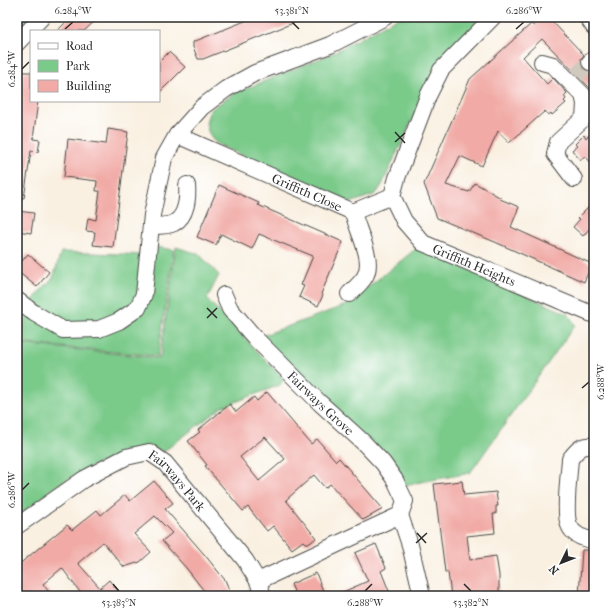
<svg xmlns="http://www.w3.org/2000/svg" width="611" height="613" font-family="'IM FELL French Canon',serif">
  <style>
    .green { fill: #7aca8a; stroke: #527a5a }
    .building { fill: #f1aaa6; fill-rule: evenodd }
    .lines { fill: none; stroke-linecap: round; stroke-linejoin: round }
    .minor-tunnel { stroke: #d0c9bd; stroke-width: 16; stroke-dasharray: 16 8; stroke-linecap: butt }
    .minor-casing { stroke: #4a4946; stroke-width: 18 }
    .minor { stroke: #fff; stroke-width: 16 }
    .ticks { fill: none; stroke: #2b2b2b; stroke-width: 1.5 }
    .labels { text-anchor: middle; dominant-baseline: central; stroke-width: 3.5; stroke-linejoin: round; paint-order: stroke }
    .street-label { font-size: 13px; fill: #2b2b2b; stroke: #fff }
    .neatline { fill: none; stroke: #2b2b2b; stroke-width: 1.5 }
    .ticks-label { font-size: 10px; text-anchor: middle; fill: #2b2b2b }
  </style>
  <rect width="100%" height="100%" fill="#fff"/>
  <filter id="ink" filterUnits="userSpaceOnUse"><feTurbulence type="fractalNoise" baseFrequency=".025" numOctaves="2"/><feDisplacementMap in="SourceGraphic" scale="8" xChannelSelector="R" yChannelSelector="G"/><feConvolveMatrix kernelMatrix="1 2 1 2 8 2 1 2 1" color-interpolation-filters="sRGB"/></filter>
  <filter id="wash" filterUnits="userSpaceOnUse"><feTurbulence type="fractalNoise" baseFrequency=".012" numOctaves="4" result="noise"/><feDisplacementMap in="SourceGraphic" scale="16" xChannelSelector="R" yChannelSelector="G"/><feGaussianBlur stdDeviation="0.9" result="paint"/><feColorMatrix in="noise" values="0 0 0 0 0 0 0 0 0 0 0 0 0 0 0 0 0 1.4 0 .05"/><feComposite in="paint" operator="in"/></filter>
  <g filter="url(#wash)">
    <rect width="100%" height="100%" fill="#f9f0e1"/>
    <g class="green">
      <path d="M17,17H36L17,36Z"/>
      <path d="M399,17H484L426,90L382,185L376,194L350,203L219,145L212,139L208,131L206,122L210,110L233,94L331,54Z"/>
      <path d="M150,246L174,250L158,356L18,343L27,316L28,307L41,290L53,278L61,252L148,255Z"/>
      <path d="M176,247L199,254L219,275L207,299L284,379L280,385L222,407L163,452L148,446L97,464L59,484L17,517V348L19,344L160,358Z"/>
      <path d="M418,247L568,314L575,325L470,473L399,486L256,338L346,305Z"/>
    </g>
    <g id="blocks">
      <g class="building">
        <path d="M71,17H99L84,31H57Z"/>
        <path d="M255,17H308L203,59H198L193,47V42Z"/>
        <path d="M544,17H548L584,55L581,59V63L583,68L587,71L594,70V95L590,88L542,39L523,57L547,84L553,78L567,93L564,96L566,99L564,101L566,103L552,115L551,113L548,115L545,111L509,143L498,131L482,166L460,156L446,185L469,192L475,183L501,198L500,199L519,207L511,227L592,264L584,282L495,242L437,218L424,184L470,79L531,24L534,26Z"/>
        <path d="M169,52L185,67L159,93V62Z"/>
        <path d="M23,72H31V101H38L33,139L40,140L38,152L31,151L24,198L17,197V118Z"/>
        <path d="M108,129L128,132L113,247L93,245L95,232L86,231L88,218L96,220L100,191H96L97,181L64,177L68,139L106,144Z"/>
        <path d="M594,130V166L585,156L580,160L572,150L577,146L575,144L584,135L586,138Z"/>
        <path d="M219,185L259,203L258,205L343,242L321,294L323,295L318,306L299,297L304,286L301,285L313,256L259,234L252,249L221,234L216,245L197,237Z"/>
        <path d="M594,202V231L590,228L583,236L573,227L580,219L578,218Z"/>
        <path d="M17,211L34,213L31,233L17,231Z"/>
        <path d="M28,254L49,272L37,287L17,271V267Z"/>
        <path d="M267,392L311,444L317,439L336,461L339,458L383,509L363,520L330,484L325,488L314,475L286,500L316,538L310,543H305L303,541L292,549L273,526L267,531L248,507L243,511L205,466L207,465L188,441L200,432L198,430L230,404L236,412L254,397L257,401ZM265,437L285,459L259,481L240,457Z"/>
        <path d="M154,481L173,503L165,509L204,554L225,580L232,596H208L187,569L162,541L172,533L155,516L134,534L151,552L140,562L124,567L103,542L78,563L100,588L109,580L122,596H83L62,568L43,584L52,596H17V566L67,525L72,530L97,510L101,515L125,495L130,501Z"/>
        <path d="M462,481L464,495L496,492L498,506H496V514H493L495,533L467,536L470,560L496,556L499,575V593L477,594L478,596H451L448,572H445L434,484Z"/>
        <path d="M376,544L386,568L381,571L391,596H334L368,581L355,553Z"/>
        <path d="M582,550H594V596H579Z"/>
        <path d="M316,573L325,596H296L291,584Z"/>
      </g>
    </g>
  </g>
  <g filter="url(#ink)">
    <use href="#blocks" fill-opacity="0" stroke="#4a4946" stroke-width="1"/>
    <g class="lines">
      <path class="minor-tunnel" d="M576,76L590,62"/>
      <defs>
        <g id="minor">
          <path id="s1" d="M493,17L441,70L428,96L397,178L392,196L404,221L423,243L594,315"/>
          <path d="M587,17L594,27"/>
          <path d="M17,43L42,17"/>
          <path d="M542,62L553,65L583,95L585,104L584,118L558,142L555,154L574,179"/>
          <path d="M590,62L594,59"/>
          <path id="s2" d="M177,135L353,212"/>
          <path d="M353,212L392,196"/>
          <path d="M152,226C159,226 168,226 174,223C187,216 188,197 187,185"/>
          <path d="M349,294C354,289 360,284 364,278C376,261 357,231 353,212"/>
          <path id="s3" d="M224,295L230,309L256,339L320,403L364,443L383,463L395,480L405,501L400,515L258,581"/>
          <path d="M17,300L34,313L63,330L99,329L119,321L138,308L144,294L152,215L164,158L177,135L202,107L226,89L255,73L330,45L385,17"/>
          <path d="M594,446C581,445 578,449 570,459C569,473 564,514 569,525C573,535 584,539 594,540"/>
          <path d="M400,515L410,545L422,596"/>
          <path id="s4" d="M17,526L84,479L126,457L149,452L165,463L245,560L258,581L263,596"/>
        </g>
      </defs>
      <use href="#minor" class="minor-casing"/>
      <use href="#minor" class="minor"/>
    </g>
  </g>
  <path class="ticks" d="M292,22L299,29M65,29L73,22M516,29L524,22M22,69L29,62M395,132L405,143M395,142L405,133M207,308L217,318M207,318L217,308M582,388L589,382M22,490L29,483M417,533L426,543M416,543L427,533M113,584L119,591M464,584L471,591M365,591L372,584"/>
  <g class="labels">
    <g class="street-label">
      <text stroke="none"><textPath href="#s2" startOffset="142">Griffith Close</textPath></text>
      <text stroke="none"><textPath href="#s1" startOffset="322">Griffith Heights</textPath></text>
      <text stroke="none"><textPath href="#s3" startOffset="146">Fairways Grove</textPath></text>
      <text stroke="none"><textPath href="#s4" startOffset="193">Fairways Park</textPath></text>
    </g>
  </g>
  <rect width="611" height="613" fill="none" stroke="#fff" stroke-width="44"/>
  <rect x="30" y="30" width="130" height="72" fill="#ffffff" stroke="#aaaaaa"/>
  <rect x="38" y="43" width="20" height="6" fill="#ffffff" stroke="#aaaaaa"/>
  <text x="66" y="50" font-size="12" fill="#2b2b2b">Road</text>
  <rect x="38" y="60" width="20" height="12" fill="#7aca8a" stroke="#aaaaaa"/>
  <text x="66" y="70" font-size="12" fill="#2b2b2b">Park</text>
  <rect x="38" y="80" width="20" height="12" fill="#f1aaa6" stroke="#aaaaaa"/>
  <text x="66" y="90" font-size="12" fill="#2b2b2b">Building</text>
  <g transform="translate(561 563) rotate(227)" stroke="#ffffff" stroke-width="3" paint-order="stroke">
  <path d="M0-3L7 15L0 10L-7 15Z" fill="#2b2b2b"/>
  <text y="-6" font-size="11" font-weight="bold" text-anchor="middle" fill="#2b2b2b">N</text>
  </g>
  <rect x="22" y="22" width="567" height="569" class="neatline"/>
  <g class="ticks-label">
    <text x="73" y="14">6.284°W</text>
    <text x="292" y="14">53.381°N</text>
    <text x="524" y="14">6.286°W</text>
    <text transform="translate(11 69) rotate(-90)" y="4">6.284°W</text>
    <text transform="translate(600 382) rotate(-90)" y="4">6.288°W</text>
    <text transform="translate(11 490) rotate(-90)" y="4">6.286°W</text>
    <text x="119" y="606">53.383°N</text>
    <text x="365" y="606">6.288°W</text>
    <text x="471" y="606">53.382°N</text>
  </g>
</svg>
